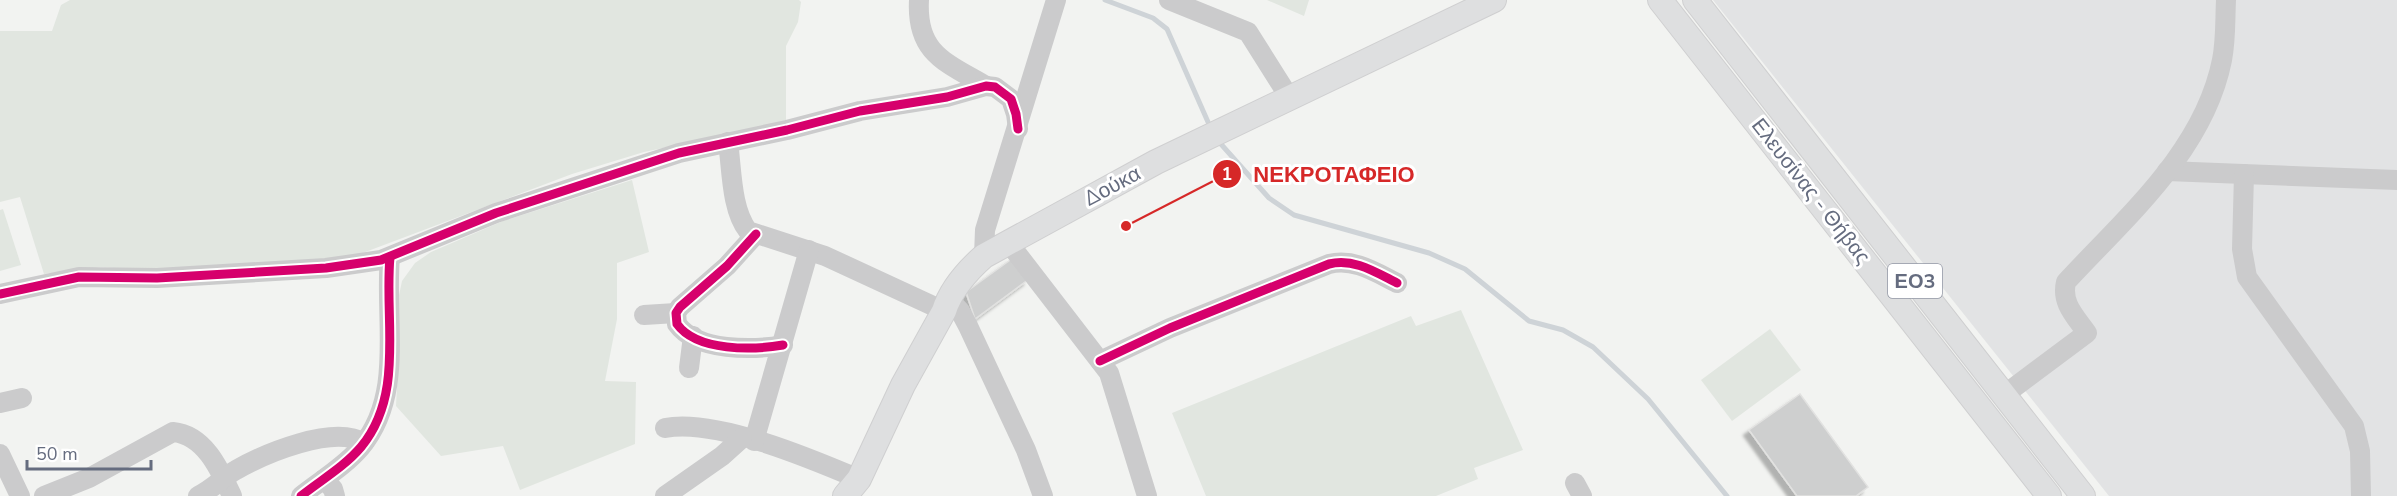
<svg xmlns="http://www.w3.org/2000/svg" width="2397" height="496" font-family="'Nunito Sans',sans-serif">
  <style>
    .built { fill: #e2e3e4 }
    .green { fill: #e1e6e0 }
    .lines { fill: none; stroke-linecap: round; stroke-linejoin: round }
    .stream { stroke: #ced3d7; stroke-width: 5 }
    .building { fill: #cecfcf; stroke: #e2e2e1; stroke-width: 1.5; filter: url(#shadow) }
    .major-casing { stroke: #cfcfd0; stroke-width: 26 }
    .minor { stroke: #cbcbcc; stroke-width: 20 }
    .major { stroke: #dedfe0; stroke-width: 24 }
    .cycleway-casing { stroke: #fff; stroke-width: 13 }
    .cycleway { stroke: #d6006c; stroke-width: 9 }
    .labels { text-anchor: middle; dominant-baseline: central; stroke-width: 6; stroke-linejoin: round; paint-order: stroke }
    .shield { fill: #fff; stroke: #9398a5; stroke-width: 1.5 }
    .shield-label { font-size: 20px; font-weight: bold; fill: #656c7f }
    .street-label { font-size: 21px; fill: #656c7f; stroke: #fff }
    .leader { fill: none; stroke: #d62828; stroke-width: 2 }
    .callout-dot { fill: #d62828; stroke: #fff; stroke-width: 2 }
    .mark-label { font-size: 18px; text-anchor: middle; font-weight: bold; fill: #fff }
    .callout-label { font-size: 22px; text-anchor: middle; font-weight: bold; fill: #d62828; stroke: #fff; stroke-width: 6; stroke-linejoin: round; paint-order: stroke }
  </style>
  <defs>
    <filter id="shadow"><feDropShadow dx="-5.5" dy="5.5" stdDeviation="1.5" flood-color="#0004"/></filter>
  </defs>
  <rect width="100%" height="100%" fill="#f2f3f1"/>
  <path class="built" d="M1713,0H2397V496H2109Z"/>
  <g class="green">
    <path d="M70,0H799L801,2L798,22L786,46V122L644,152L572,174L360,254L329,259L152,271L101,267L44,274L20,197L0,202V31H52L61,5Z"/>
    <path d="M1267,0H1309L1304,16Z"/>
    <path d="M632,180L649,252L617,263V319L605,381L636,382L635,444L520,490L503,446L441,456L396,406L399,349L398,300L402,281L415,263L431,252L503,221Z"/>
    <path d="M3,209L21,265L0,271V210Z"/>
    <path d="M1461,310L1523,450L1474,468L1478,479L1436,496H1206L1172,413L1411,316L1416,326Z"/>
    <path d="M1770,329L1801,370L1732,421L1701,380Z"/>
  </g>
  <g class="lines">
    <g class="stream">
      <path d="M1105,0L1153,18L1167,29L1208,122"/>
      <path d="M1220,143L1269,198L1294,215L1429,253L1465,269L1529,321L1563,330L1593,347L1648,399L1727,496"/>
    </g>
  </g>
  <g class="building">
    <path d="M1013,258L1029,279L975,319L966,292Z"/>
    <path d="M1800,394L1868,487L1856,496H1797L1749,430Z"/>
  </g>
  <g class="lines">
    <defs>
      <g id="major">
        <path d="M1660,0L2049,496"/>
        <path d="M1695,0L2083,496"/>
        <path d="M845,496L859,479L903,385L944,311C951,289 967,271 984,256L1156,162L1494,0"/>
      </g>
    </defs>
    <use href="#major" class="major-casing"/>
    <g class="minor">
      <path d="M919,0C916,53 945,62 986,86"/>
      <path d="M1169,0L1248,32L1289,97"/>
      <path d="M728,142C732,170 731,209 748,231L825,256L944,311"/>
      <path d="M2167,171L2397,180"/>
      <path d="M2244,174L2242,249L2247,277L2354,426L2360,451L2361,496"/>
      <path d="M756,234L727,266L680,307L676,313L677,324C697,352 754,350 783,345"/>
      <path d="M1008,242L1109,373L1147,496"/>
      <path d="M984,256L985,230L1056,0"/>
      <path d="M0,294L79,277L157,278L326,268L381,260L496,213L679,153L787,130L860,111L947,97L986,86L995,87L1011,99L1016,114L1018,129"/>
      <path d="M948,298L960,311L968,326L1026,450L1043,496"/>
      <path d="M644,315L676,313"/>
      <path d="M1100,361L1170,328L1329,264C1354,258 1375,272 1397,283"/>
      <path d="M689,368L693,336"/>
      <path d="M2004,395L2087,333C2075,316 2061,303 2066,282C2126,217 2204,151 2222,60C2226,40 2225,20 2226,0"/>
      <path d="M0,403L22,398"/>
      <path d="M665,428C715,418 812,459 859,479"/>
      <path d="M754,441L809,250"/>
      <path d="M0,454L20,496"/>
      <path d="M324,479L333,489L335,496"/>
      <path d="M1575,483L1582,496"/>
      <path d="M44,496L89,478L173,432C205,435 220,470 232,496"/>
      <path d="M198,496C213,489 223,477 236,470C264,454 334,424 364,443"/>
      <path d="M301,496C321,480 344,467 361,447C405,394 384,320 390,257"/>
      <path d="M665,496L722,456L742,438"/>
    </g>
    <use href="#major" class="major"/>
    <defs>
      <g id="cycleway">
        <path d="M756,234L727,266L680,307L676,313L677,324C697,352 754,350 783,345"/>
        <path d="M0,294L79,277L157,278L326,268L381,260L496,213L679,153L787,130L860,111L947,97L986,86L995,87L1011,99L1016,114L1018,129"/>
        <path d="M1100,361L1170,328L1329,264C1354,258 1375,272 1397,283"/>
        <path d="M301,496C321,480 344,467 361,447C405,394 384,320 390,257"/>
      </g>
    </defs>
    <use href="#cycleway" class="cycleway-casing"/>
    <use href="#cycleway" class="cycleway"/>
  </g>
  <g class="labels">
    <rect class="shield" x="1888" y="264" width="54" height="34" rx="4.5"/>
    <g class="shield-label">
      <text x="1915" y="281">ΕΟ3</text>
    </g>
    <g class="street-label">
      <text transform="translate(1112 186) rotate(-28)">Δούκα</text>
      <text transform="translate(1811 191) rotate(52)">Ελευσίνας - Θήβας</text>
    </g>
  </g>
  <path class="leader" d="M1126 226L1227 174"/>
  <g class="callout-dot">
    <circle cx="1126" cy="226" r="6"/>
    <circle cx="1227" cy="174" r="15"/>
  </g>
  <g class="mark-label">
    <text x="1227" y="180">1</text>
  </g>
  <g class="callout-label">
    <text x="1334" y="182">ΝΕΚΡΟΤΑΦΕΙΟ</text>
  </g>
  <path d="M27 460v9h124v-9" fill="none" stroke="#656c7f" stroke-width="3"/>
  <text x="36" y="460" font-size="18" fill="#656c7f" stroke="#ffffff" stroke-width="4.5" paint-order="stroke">50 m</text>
</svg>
